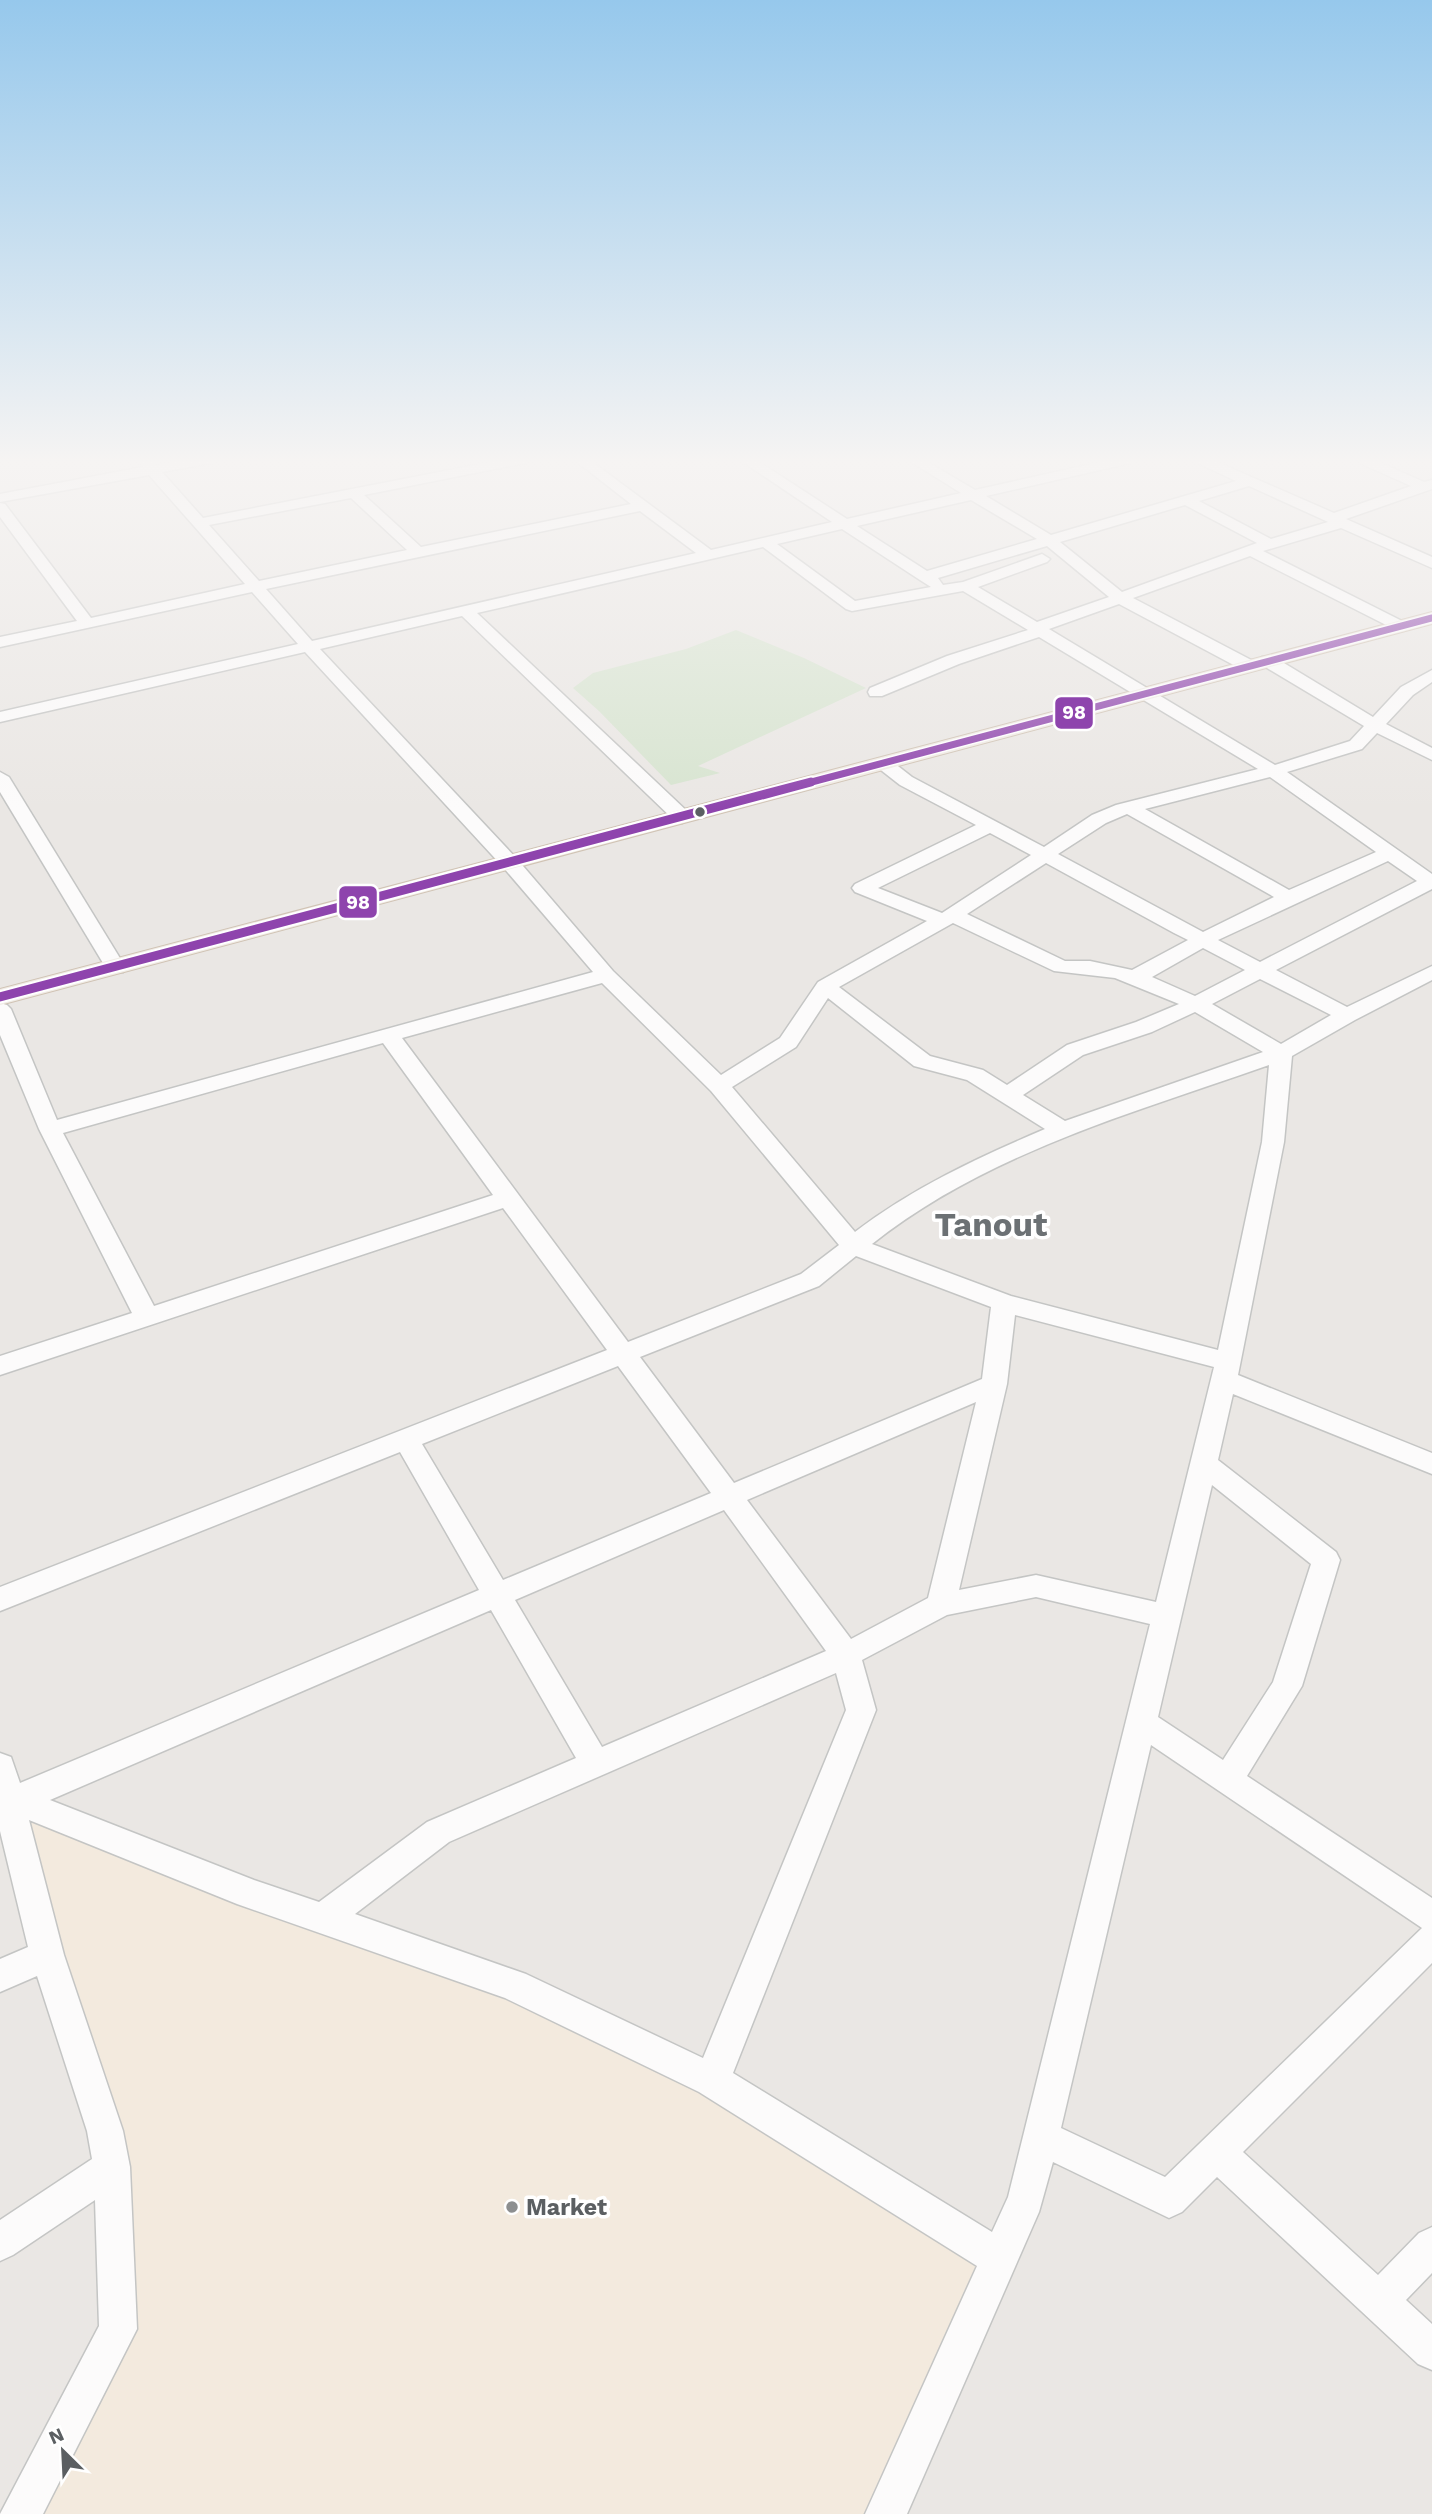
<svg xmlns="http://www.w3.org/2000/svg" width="1432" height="2514" font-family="'Work Sans',sans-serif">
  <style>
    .commercial { fill: #f3eade }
    .green { fill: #d7e4d0 }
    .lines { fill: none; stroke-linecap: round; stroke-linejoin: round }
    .minor-casing { stroke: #c4c5c4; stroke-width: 3 }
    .major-casing { stroke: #d0c3b4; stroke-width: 2 }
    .minor { fill: #fcfbfb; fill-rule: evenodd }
    .major { fill: #f1ede7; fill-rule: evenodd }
    .bus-1-far1-casing { stroke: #fff; stroke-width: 10 }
    .bus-1-casing { stroke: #fff; stroke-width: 13 }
    .bus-1-far1 { stroke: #8e44ad; stroke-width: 7 }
    .bus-1 { stroke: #8e44ad; stroke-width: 9 }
    .bus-dot { fill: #5b5f62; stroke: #fff; stroke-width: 2.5 }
    .poi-dot { fill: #8d8f90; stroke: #fff; stroke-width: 2.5 }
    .labels { text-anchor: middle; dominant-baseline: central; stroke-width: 7; stroke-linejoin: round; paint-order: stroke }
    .near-poi-label { font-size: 23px; font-weight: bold; fill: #5b5f62; stroke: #fff; text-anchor: start }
    .town-label { font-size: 33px; font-weight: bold; fill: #6c7174; stroke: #fff }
    .line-badge { stroke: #fff; stroke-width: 2.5 }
    .badge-label { font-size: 19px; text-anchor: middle; font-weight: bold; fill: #fff }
  </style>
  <rect width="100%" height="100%" fill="#eae7e4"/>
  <path class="commercial" d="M24,1811L528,1992L1000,2259L886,2514H15L119,2330L115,2156Z"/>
  <path class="green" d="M736,630L804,658L866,688L698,766L720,773L671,785L599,711L573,688L593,673L686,649Z"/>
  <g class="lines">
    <defs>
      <g id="minor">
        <path d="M135,458H149L156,465L197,458H224L217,462L162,472L203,518L511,458H537L530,462L364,495L421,547L631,504L572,458H587L711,550L832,522L737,458H753L847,519L961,493L905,458H921L975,490L1118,458H1141L1139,461L986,496L1051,535L1236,481L1193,461L1191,458H1208L1334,513L1411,486L1355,461L1353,458H1370L1424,482L1432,480V489L1346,519L1432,557V568L1341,528L1263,551L1406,623L1408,626L1406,629H1394L1250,556L1133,598L1255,662L1257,666L1255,670H1243L1119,604L1049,629L1275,765L1350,741L1364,726L1262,665L1260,661L1262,657H1274L1373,717L1401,687L1432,670V682L1413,695L1386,724L1432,748V760L1377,733L1362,749L1287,772L1432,874V889L1276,970L1347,1007L1432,966V980L1355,1020L1292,1056L1284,1142L1238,1375L1432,1453V1474L1233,1394L1218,1460L1336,1552L1340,1560L1302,1686L1247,1776L1432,1898V1963L1243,2152L1378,2275L1419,2233L1432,2227V2273L1406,2300L1432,2324V2370L1418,2364L1217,2177L1182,2212L1169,2218L1053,2162L1039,2212L907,2514H865L977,2266L699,2092L505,1998L237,1904L29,1820L64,1955L123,2131L130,2167L137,2329L43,2514H0L99,2326L95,2200L13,2255L0,2261V2220L92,2159L87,2131L37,1976L0,1992V1959L28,1947L0,1831V1753L11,1757L20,1783L479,1590L400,1452L0,1611V1587L607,1350L503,1208L0,1375V1356L132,1313L39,1129L0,1035V1003L7,1005L11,1009L57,1120L593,972L503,867L305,652L0,722V712L298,644L252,592L0,647V637L77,621L0,517V503L5,504L91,618L245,584L149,475L0,502V494L143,467ZM1249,486L1326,521L1328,522L1271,539L1199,501ZM351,498L407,550L259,581L209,525ZM971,500L1037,539L927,571L857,526ZM1185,505L1257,543L1122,592L1060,542ZM640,511L696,553L312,641L266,589ZM842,529L920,580L931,587L855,601L777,544ZM1047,546L1109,597L1037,622L978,587L1047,562L1050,559L1042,554L963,582L943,585L938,578ZM763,547L846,609L852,611L963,591L1028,630L947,656L870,688L868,692L870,696H882L959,664L1039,637L1258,769L1116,805L1092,815L1044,847L912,777L889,759H877L874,763L877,767L900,785L976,825L855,884L852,888L855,892L927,921L818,982L780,1038L721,1075L613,971L517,859L320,649L462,616L675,821L682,823L691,817L689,813L477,613ZM1270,777L1376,852L1289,890L1145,809ZM1127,814L1274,897L1203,932L1058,854L1106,823ZM990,833L1031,855L942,913L878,888ZM1388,861L1417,881L1260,962L1218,940ZM1046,863L1174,933L1188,940L1132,970L1090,961H1065L967,914ZM953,923L1054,971L1115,978L1179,1004L1136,1022L1067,1045L1007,1085L983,1070L930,1056L839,987ZM1203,948L1245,970L1195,996L1152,977ZM1260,979L1331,1015L1281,1044L1212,1004ZM602,983L711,1091L839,1245L801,1274L628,1342L402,1038ZM828,998L914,1066L967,1080L1045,1129C979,1157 912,1188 855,1232L732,1087L796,1047ZM1195,1012L1263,1052L1065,1121L1023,1095L1083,1055L1152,1032ZM383,1043L493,1195L154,1306L63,1133ZM1269,1065L1262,1142L1218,1350L1011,1296L872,1244C986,1153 1133,1113 1269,1065ZM856,1256L991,1307L982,1379L734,1483L640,1357L819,1286ZM1015,1315L1214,1367L1156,1602L1036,1575L959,1590L1007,1384ZM618,1366L711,1493L503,1580L422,1444ZM976,1402L928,1598L851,1639L747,1500ZM1212,1485L1311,1564L1273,1682L1223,1760L1158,1717ZM724,1510L826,1651L602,1747L515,1600ZM1036,1597L1150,1624L1008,2197L992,2232L733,2073L876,1710L862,1660L947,1615ZM491,1610L576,1758L427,1822L319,1902L254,1880L50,1800ZM836,1673L846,1710L703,2058L526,1974L355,1914L449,1842ZM1151,1745L1422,1928L1165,2177L1061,2128Z"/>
        <path d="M0,772L9,777L126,968L123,972H109L106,968L0,792Z"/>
      </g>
      <path id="major" d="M1432,612V624L0,1005V989Z"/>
    </defs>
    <use href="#minor" class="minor-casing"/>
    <use href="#major" class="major-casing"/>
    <use href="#minor" class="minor"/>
    <use href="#major" class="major"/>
    <defs>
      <path id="bus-1-far1" d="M804,784L1432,618"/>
      <path id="bus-1" d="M0,997L811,782"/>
    </defs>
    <use href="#bus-1-far1" class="bus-1-far1-casing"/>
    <use href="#bus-1" class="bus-1-casing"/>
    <use href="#bus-1-far1" class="bus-1-far1"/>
    <use href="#bus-1" class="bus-1"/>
  </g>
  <linearGradient id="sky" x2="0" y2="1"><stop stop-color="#96c8ec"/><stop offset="0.57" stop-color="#f6f4f3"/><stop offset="1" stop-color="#f6f4f3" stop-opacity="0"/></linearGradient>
  <rect width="1432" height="810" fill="url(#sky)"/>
  <circle class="bus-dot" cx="700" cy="812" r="6"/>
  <circle class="poi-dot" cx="512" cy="2207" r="7"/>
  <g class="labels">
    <g class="near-poi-label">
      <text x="526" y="2207">Market</text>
    </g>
    <g class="town-label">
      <text x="991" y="1224">Tanout</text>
    </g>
  </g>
  <g class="line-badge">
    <rect x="1054" y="696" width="40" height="34" rx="7" fill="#8e44ad"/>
    <rect x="338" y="885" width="40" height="34" rx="7" fill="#8e44ad"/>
  </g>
  <g class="badge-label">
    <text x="1074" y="719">98</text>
    <text x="358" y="909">98</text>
  </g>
  <g transform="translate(63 2451) rotate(336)" stroke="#ffffff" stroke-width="5" paint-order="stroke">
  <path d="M0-5L12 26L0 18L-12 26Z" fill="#5b5f62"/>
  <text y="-10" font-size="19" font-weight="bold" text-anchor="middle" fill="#5b5f62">N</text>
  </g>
</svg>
